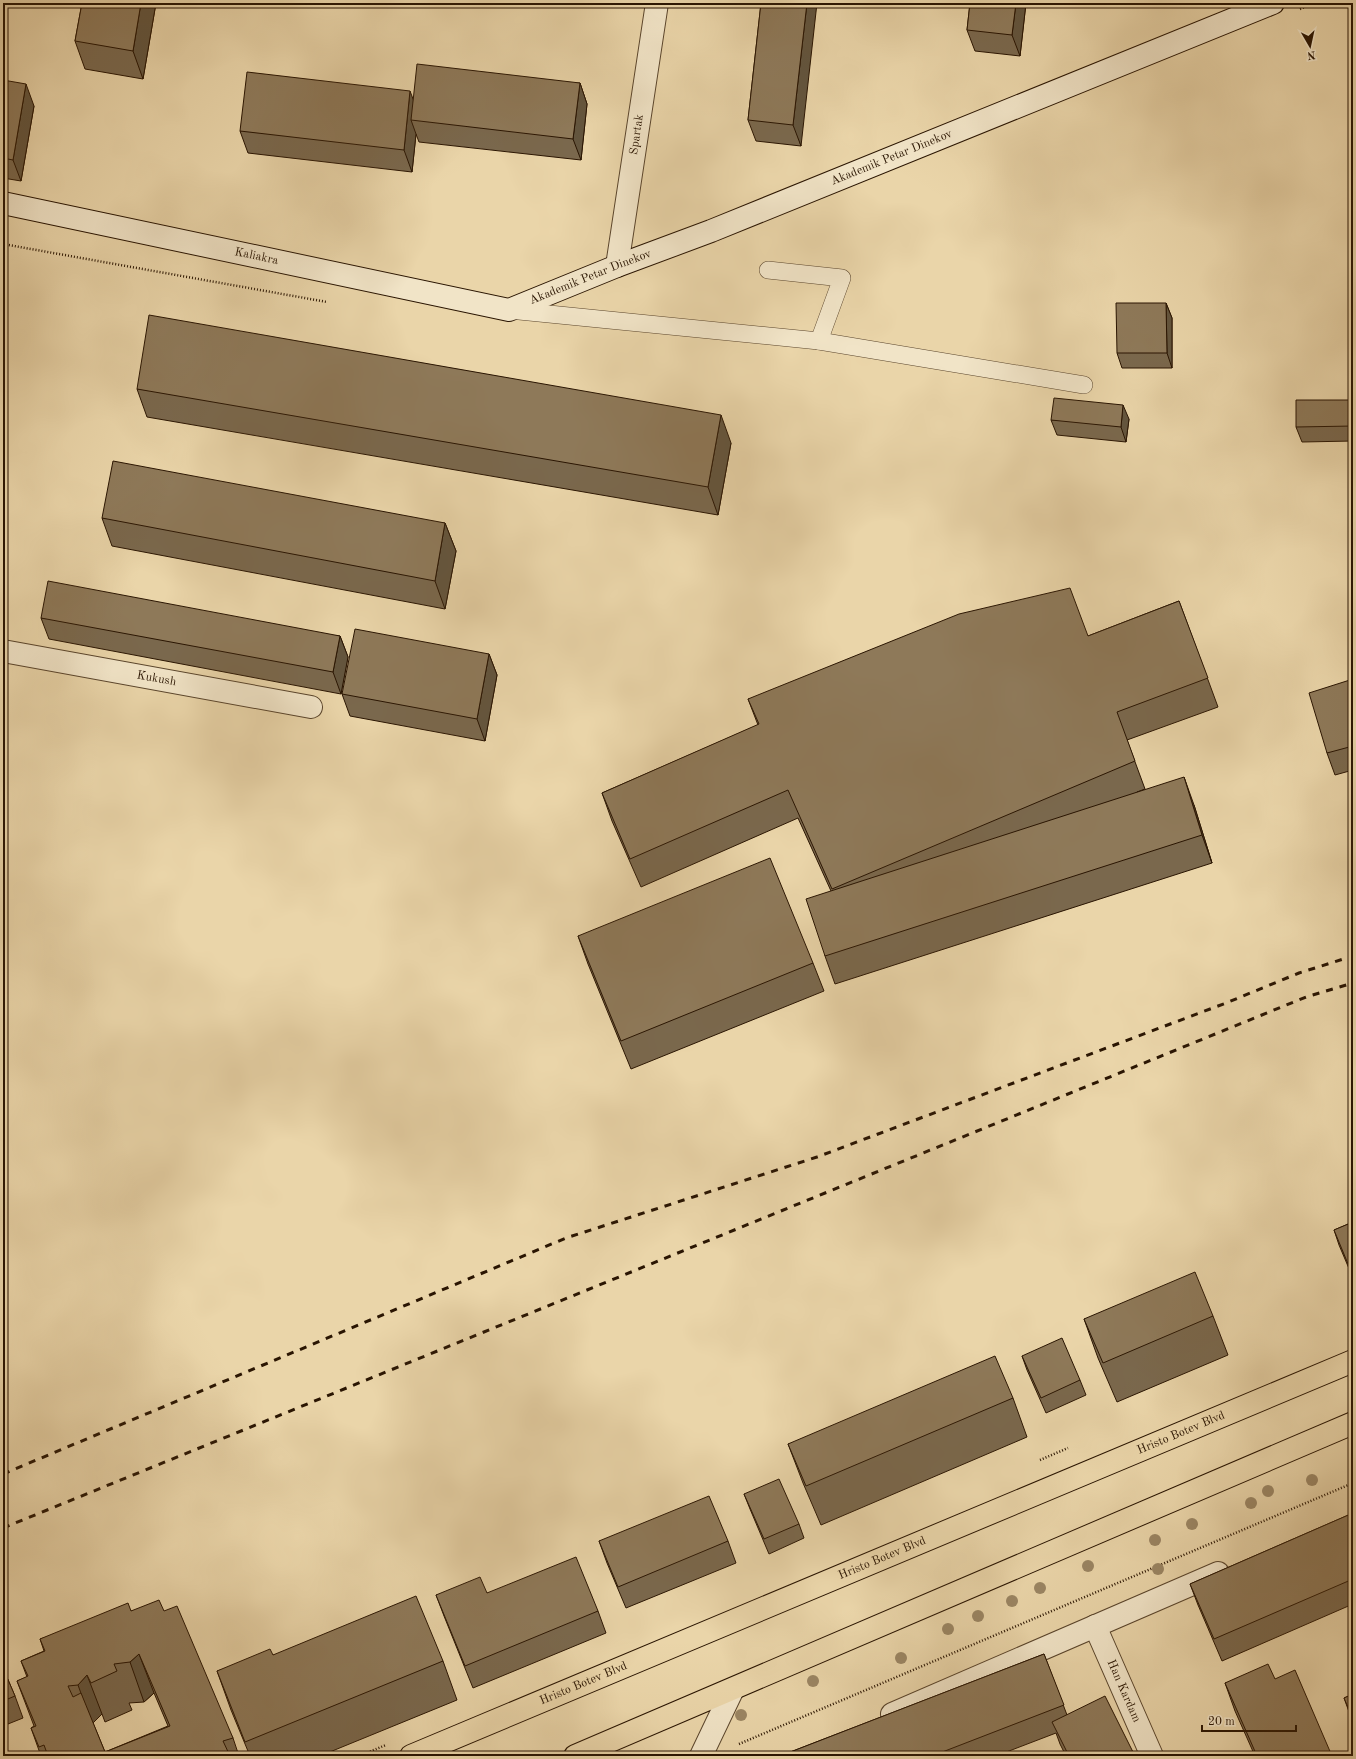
<svg xmlns="http://www.w3.org/2000/svg" width="1356" height="1759" font-family="'Old Standard TT',serif">
  <style>
    .lines { fill: none; stroke-linecap: round; stroke-linejoin: round }
    .lane-casing { stroke: #5a452c; stroke-width: 18 }
    .street-casing { stroke: #5a452c; stroke-width: 24 }
    .secondary-casing { stroke: #2a1502; stroke-width: 24 }
    .primary-casing { stroke: #2a1502; stroke-width: 24 }
    .path { stroke: #2a1502; stroke-width: 2.5; stroke-dasharray: 1 2; stroke-linecap: butt }
    .lane { stroke: #f1e4c7; stroke-width: 17 }
    .street { stroke: #f1e4c7; stroke-width: 22 }
    .secondary { stroke: #f1e4c7; stroke-width: 22 }
    .primary { stroke: #ead5a9; stroke-width: 22 }
    .rail { stroke: #2a1502; stroke-width: 3; stroke-dasharray: 7 7; stroke-linecap: butt }
    .tree { fill: #9b8664 }
    .wall { fill: #7a684d; stroke: #2a1502; fill-rule: evenodd }
    .shaded-wall { fill: #63553e; stroke: #2a1502 }
    .building { fill: #8e7959; stroke: #2a1502; fill-rule: evenodd }
    .labels { text-anchor: middle; dominant-baseline: central; stroke-width: 4; stroke-linejoin: round; paint-order: stroke }
    .street-label { font-size: 12px; fill: #2a1502; stroke: #f1e4c7 }
  </style>
  <rect width="100%" height="100%" fill="#ead5a9"/>
  <filter id="stains"><feTurbulence type="fractalNoise" baseFrequency=".005" numOctaves="4"/><feColorMatrix values="0 0 0 0 .2 0 0 0 0 .09 0 0 0 0 .02 0 0 0 .5 -.17"/></filter>
  <radialGradient id="worn" r=".72"><stop offset=".6" stop-color="#630" stop-opacity="0"/><stop offset="1" stop-color="#630" stop-opacity=".3"/></radialGradient>
  <g class="lines">
    <defs>
      <g id="lane">
        <path d="M768,270L842,278L819,341"/>
        <path d="M509,310L819,341L1084,385"/>
      </g>
      <g id="street">
        <path id="s1" d="M617,266L657,3"/>
        <path id="s2" d="M3,651L311,707"/>
        <path id="s3" d="M1095,1626L1152,1756"/>
        <path d="M892,1714L1218,1573"/>
        <path d="M701,1756L733,1689"/>
      </g>
      <g id="secondary">
        <path id="s4" d="M3,203L509,310L617,266L711,231L1273,3"/>
      </g>
      <g id="primary">
        <path id="s5" d="M411,1756L1353,1361"/>
        <path d="M575,1756L1353,1423"/>
      </g>
    </defs>
    <use href="#lane" class="lane-casing"/>
    <use href="#street" class="street-casing"/>
    <use href="#secondary" class="secondary-casing"/>
    <use href="#primary" class="primary-casing"/>
    <g class="path">
      <path d="M1300,9L1314,3"/>
      <path d="M3,244L327,302"/>
      <path d="M1040,1460L1068,1448"/>
      <path d="M739,1744L1353,1483"/>
      <path d="M359,1756L386,1745"/>
    </g>
    <use href="#lane" class="lane"/>
    <use href="#street" class="street"/>
    <use href="#secondary" class="secondary"/>
    <use href="#primary" class="primary"/>
    <g class="rail">
      <path d="M3,1474L566,1238L817,1157L1226,1003L1299,973L1353,956"/>
      <path d="M3,1528L1306,997L1353,983"/>
    </g>
  </g>
  <g class="tree">
    <circle cx="1312" cy="1480" r="6"/>
    <circle cx="1268" cy="1491" r="6"/>
    <circle cx="1251" cy="1503" r="6"/>
    <circle cx="1192" cy="1524" r="6"/>
    <circle cx="1155" cy="1540" r="6"/>
    <circle cx="1088" cy="1566" r="6"/>
    <circle cx="1158" cy="1569" r="6"/>
    <circle cx="1040" cy="1588" r="6"/>
    <circle cx="1012" cy="1601" r="6"/>
    <circle cx="978" cy="1616" r="6"/>
    <circle cx="948" cy="1629" r="6"/>
    <circle cx="901" cy="1658" r="6"/>
    <circle cx="813" cy="1681" r="6"/>
    <circle cx="741" cy="1715" r="6"/>
  </g>
  <g class="wall">
    <path d="M82,3H156L143,79L85,69L75,41Z"/>
    <path d="M761,3L801,146L756,141L748,120Z"/>
    <path d="M970,3H1026L1020,56L975,51L967,30Z"/>
    <path d="M3,80L34,106L21,181L3,178Z"/>
    <path d="M580,83L587,104L581,160L419,142L416,134L412,172L248,153L240,131L413,98Z"/>
    <path d="M1166,303L1172,318V368H1122L1117,353Z"/>
    <path d="M137,389L731,443L718,515L147,417Z"/>
    <path d="M1353,400V441L1302,442L1296,427Z"/>
    <path d="M1129,419L1126,442L1057,435L1051,420Z"/>
    <path d="M102,518L445,523L456,551L445,609L112,546Z"/>
    <path d="M1179,601L1218,707L1127,740L1145,789L1137,792L1194,805L1212,863L835,984L825,956L831,891L798,818L641,887L612,821L602,793L758,725L748,699L1088,636Z"/>
    <path d="M41,618L340,636L348,657L341,694L49,639Z"/>
    <path d="M489,654L497,675L485,741L350,716L342,694Z"/>
    <path d="M1353,679V770L1335,775L1327,753Z"/>
    <path d="M578,936L813,963L824,991L631,1069L588,964Z"/>
    <path d="M1353,1222V1278L1339,1245L1334,1230Z"/>
    <path d="M1213,1316L1228,1355L1117,1402L1098,1358L1084,1319Z"/>
    <path d="M1022,1356L1080,1380L1086,1395L1046,1413L1027,1370Z"/>
    <path d="M1013,1398L1027,1437L821,1525L803,1483L788,1444Z"/>
    <path d="M744,1494L799,1524L804,1538L769,1554L750,1509Z"/>
    <path d="M1353,1513V1604L1222,1661L1198,1605L1190,1584Z"/>
    <path d="M599,1541H728L736,1563L626,1608L607,1563Z"/>
    <path d="M487,1593L598,1611L606,1633L473,1688L444,1616L436,1595Z"/>
    <path d="M131,1611H164L233,1738L239,1756H41L31,1728L34,1726L17,1681L27,1677L21,1661L44,1651L40,1639ZM154,1693L168,1726L105,1752L93,1723L102,1714L105,1722L132,1710L129,1703L144,1702Z"/>
    <path d="M1044,1654L1067,1715L1135,1756H1066L1060,1744L1056,1733L996,1756H780Z"/>
    <path d="M273,1655L443,1661L457,1700L320,1756H250L231,1710L217,1671Z"/>
    <path d="M3,1668L15,1696L23,1718L3,1726Z"/>
    <path d="M1275,1679L1332,1756H1255L1235,1711L1225,1683Z"/>
    <path d="M1353,1694V1723L1344,1698Z"/>
  </g>
  <g class="shaded-wall">
    <path d="M141,3H156L143,79L133,51Z"/>
    <path d="M807,3H817L801,146L793,125Z"/>
    <path d="M1016,3H1026L1020,56L1012,35Z"/>
    <path d="M580,83L587,104L581,160L573,139Z"/>
    <path d="M26,84L34,106L21,181L13,160Z"/>
    <path d="M410,91L418,112L411,120L416,134L412,172L404,150Z"/>
    <path d="M1166,303L1172,318V368L1167,353Z"/>
    <path d="M1123,405L1129,419L1126,442L1121,427Z"/>
    <path d="M721,415L731,443L718,515L708,487Z"/>
    <path d="M445,523L456,551L445,609L435,581Z"/>
    <path d="M340,636L348,657L341,694L333,672Z"/>
    <path d="M489,654L497,675L485,741L477,719Z"/>
    <path d="M1184,777L1194,805L1212,863L1202,835Z"/>
    <path d="M139,1654L154,1693L144,1702L130,1662Z"/>
    <path d="M87,1675L102,1714L92,1724L78,1685Z"/>
  </g>
  <g class="building">
    <path d="M82,3H141L133,51L75,41Z"/>
    <path d="M761,3H807L793,125L748,120Z"/>
    <path d="M970,3H1016L1012,35L967,30Z"/>
    <path d="M417,64L580,83L573,139L411,120Z"/>
    <path d="M247,72L410,91L404,150L240,131Z"/>
    <path d="M3,80L26,84L13,160L3,158Z"/>
    <path d="M1116,303H1166L1167,353H1117Z"/>
    <path d="M149,315L721,415L708,487L137,389Z"/>
    <path d="M1054,398L1123,405L1121,427L1051,420Z"/>
    <path d="M1296,400H1353V426L1296,427Z"/>
    <path d="M113,461L445,523L435,581L102,518Z"/>
    <path d="M48,581L340,636L333,672L41,618Z"/>
    <path d="M1070,588L1088,636L1179,601L1208,678L1117,712L1135,761L832,889L788,790L630,859L602,793L759,724L748,699L959,614Z"/>
    <path d="M355,629L489,654L477,719L342,694Z"/>
    <path d="M1353,679V746L1327,753L1309,693Z"/>
    <path d="M1184,777L1202,835L825,956L806,899Z"/>
    <path d="M770,858L813,963L621,1041L578,936Z"/>
    <path d="M1353,1222V1276L1334,1230Z"/>
    <path d="M1195,1272L1213,1316L1103,1363L1084,1319Z"/>
    <path d="M1062,1338L1080,1380L1041,1398L1022,1356Z"/>
    <path d="M995,1356L1013,1398L806,1486L788,1444Z"/>
    <path d="M779,1479L799,1524L764,1539L744,1494Z"/>
    <path d="M709,1496L728,1541L618,1587L599,1541Z"/>
    <path d="M1353,1513V1579L1214,1639L1190,1584Z"/>
    <path d="M576,1557L598,1611L465,1666L436,1595L480,1577L487,1593Z"/>
    <path d="M416,1596L443,1661L245,1742L217,1671L270,1649L273,1655Z"/>
    <path d="M159,1600L164,1611L177,1606L233,1738L223,1741L230,1756H48L44,1745L39,1747L31,1728L36,1726L17,1681L28,1676L21,1661L45,1651L40,1639L128,1603L131,1611ZM139,1654L170,1726L105,1752L81,1693L73,1697L68,1686L78,1685L87,1675L91,1683L117,1671L114,1664L130,1662Z"/>
    <path d="M1044,1654L1064,1705L932,1756H780Z"/>
    <path d="M1268,1664L1275,1679L1295,1670L1332,1756H1257L1225,1683Z"/>
    <path d="M3,1668L15,1696L3,1701Z"/>
    <path d="M1353,1694V1719L1344,1698Z"/>
    <path d="M1105,1696L1135,1756H1069L1052,1722Z"/>
  </g>
  <g class="labels">
    <g class="street-label">
      <text stroke="none"><textPath href="#s1" startOffset="133">Spartak</textPath></text>
      <text stroke="none"><textPath href="#s4" startOffset="929">Akademik Petar Dinekov</textPath></text>
      <text stroke="none"><textPath href="#s4" startOffset="259">Kaliakra</textPath></text>
      <text stroke="none"><textPath href="#s4" startOffset="605">Akademik Petar Dinekov</textPath></text>
      <text stroke="none"><textPath href="#s2" startOffset="156">Kukush</textPath></text>
      <text stroke="none"><textPath href="#s5" startOffset="835">Hristo Botev Blvd</textPath></text>
      <text stroke="none"><textPath href="#s5" startOffset="511">Hristo Botev Blvd</textPath></text>
      <text stroke="none"><textPath href="#s5" startOffset="187">Hristo Botev Blvd</textPath></text>
      <text stroke="none"><textPath href="#s3" startOffset="71">Han Kardam</textPath></text>
    </g>
  </g>
  <rect width="1356" height="1759" fill="none" stroke="#ead5a9" stroke-width="16"/>
  <rect x="4" y="4" width="1348" height="1751" fill="none" stroke="#2a1502" stroke-width="2"/>
  <rect x="8" y="8" width="1340" height="1743" fill="none" stroke="#2a1502"/>
  <g transform="translate(1310 46) rotate(171)" stroke="#f1e4c7" stroke-width="3" paint-order="stroke">
  <path d="M0-3L7 15L0 10L-7 15Z" fill="#2a1502"/>
  <text y="-6" font-size="11" font-weight="bold" text-anchor="middle" fill="#2a1502">N</text>
  </g>
  <path d="M1202 1725v6h94v-6" fill="none" stroke="#2a1502" stroke-width="2"/>
  <text x="1208" y="1725" font-size="12" fill="#2a1502" stroke="#f1e4c7" stroke-width="3" paint-order="stroke">20 m</text>
  <rect width="100%" height="100%" filter="url(#stains)"/>
  <rect width="100%" height="100%" fill="url(#worn)"/>
</svg>
